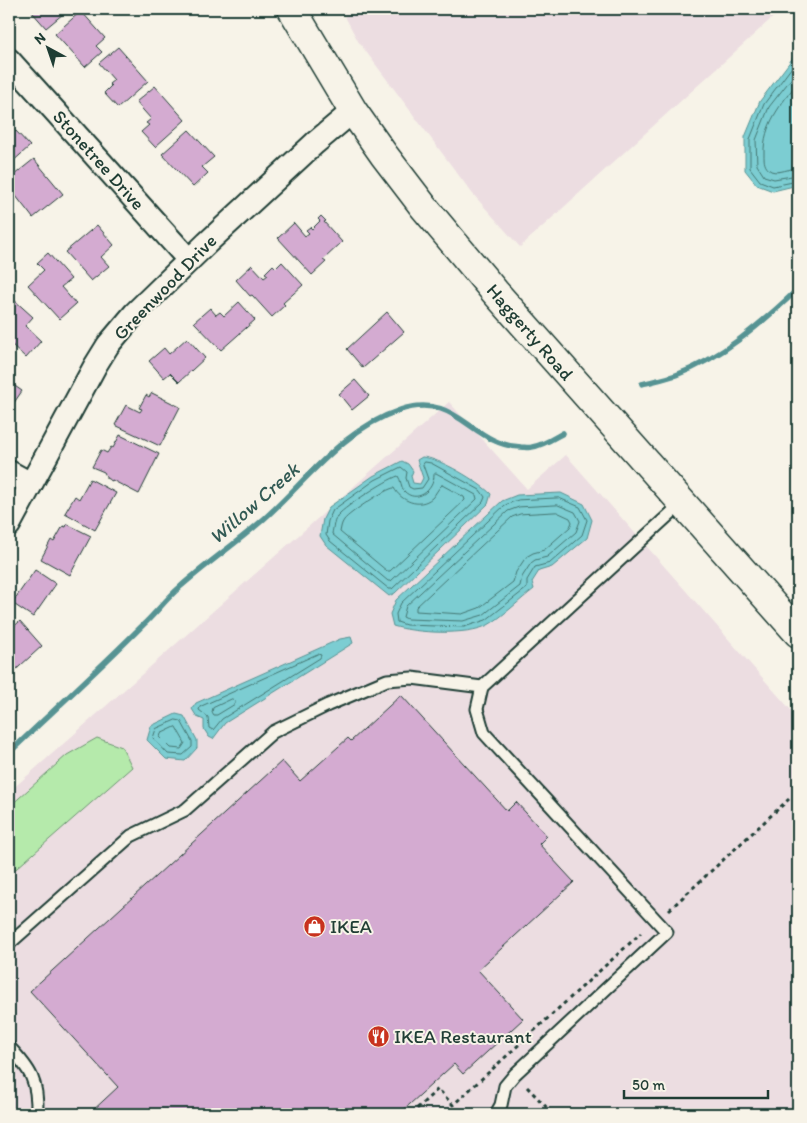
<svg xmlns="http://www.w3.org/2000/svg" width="807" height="1123" font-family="Itim,sans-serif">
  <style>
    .built { fill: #ecdde1 }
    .green { fill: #b5eaab; stroke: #6a9470 }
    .water { fill: #7ccdd2; stroke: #579393 }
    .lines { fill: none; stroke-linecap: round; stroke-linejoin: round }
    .shore { stroke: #447773; stroke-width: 1 }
    .stream { stroke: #579393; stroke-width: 5.5 }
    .building { fill: #d4abd1; stroke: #1f3d34 }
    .lane-casing { stroke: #1f3d34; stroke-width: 15 }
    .street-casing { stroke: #1f3d34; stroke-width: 26 }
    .secondary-casing { stroke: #1f3d34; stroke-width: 31 }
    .path { stroke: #1f3d34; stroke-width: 3; stroke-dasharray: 4 4; stroke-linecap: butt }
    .lane { stroke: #f7f3e8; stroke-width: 11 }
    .street { stroke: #f7f3e8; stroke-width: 22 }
    .secondary { stroke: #f7f3e8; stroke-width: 28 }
    .labels { text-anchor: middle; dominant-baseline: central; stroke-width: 4; stroke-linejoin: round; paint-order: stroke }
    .street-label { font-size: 19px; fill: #1f3d34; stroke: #f7f3e8 }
    .poi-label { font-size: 19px; fill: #1f3d34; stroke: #f7f3e8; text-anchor: start }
    .water-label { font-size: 20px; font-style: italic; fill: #325a54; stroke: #f7f3e8 }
  </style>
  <rect width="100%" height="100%" fill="#f7f3e8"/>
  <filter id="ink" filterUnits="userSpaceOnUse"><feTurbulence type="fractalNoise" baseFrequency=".02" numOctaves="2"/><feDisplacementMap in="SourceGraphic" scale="10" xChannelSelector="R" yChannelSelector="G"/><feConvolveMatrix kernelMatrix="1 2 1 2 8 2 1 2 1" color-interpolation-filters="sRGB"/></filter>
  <g filter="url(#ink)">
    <g class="built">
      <path d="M341,9H782L520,247L472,193L358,41Z"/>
      <path d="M449,402L527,489L566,455L798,718V1114H9V792Z"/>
    </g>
    <path class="green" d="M97,738L122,747L132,767L9,875V807L67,755Z"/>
    <g class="water">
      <path d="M798,51V185L773,191L757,185L745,170V137L760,101Z"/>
      <path d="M422,457C440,458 479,482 491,494L488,504L395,593L389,596L326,545L320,536L323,519L329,507L373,476L402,461L408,464L413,471L411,476L413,483L420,484L423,478L417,460Z"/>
      <path d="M561,493L584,504L592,520L587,538L552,567L539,571L532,582L534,589C521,599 501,618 488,625C467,636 415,633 393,626L390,614L396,600L502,501L517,495Z"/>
      <path d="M351,637L353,643L225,723L213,739L209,737L204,729V720L197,717L192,709L196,703L340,639Z"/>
      <path d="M176,714L184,716L197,740V748L185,761L166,759L147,740L151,726Z"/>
    </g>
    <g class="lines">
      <g class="shore">
        <path d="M798,59L764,104L750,139V168L760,181L773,186L798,181"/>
        <path d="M798,70L769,107L756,140L757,165L764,176L774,179L798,175"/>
        <path d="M798,82C781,104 763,125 764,154C764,161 764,167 771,171C779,174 790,168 798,168"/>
        <path d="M425,462L431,463L480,490L485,497L483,502L392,589H389L330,541L326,535L328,521L333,510L375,480L401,467L407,472L406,478L409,487L413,489L422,488L428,479L423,465Z"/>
        <path d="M436,473L476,495L477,499L391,581H388L332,534C333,528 334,520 338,515C346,506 386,480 398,476C401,480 401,487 404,491C416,504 434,491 434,475Z"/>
        <path d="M442,485L464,497L465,500L390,571H387L340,532C341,528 341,524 344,520C349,513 387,488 394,488C401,501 419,509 432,498C436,494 438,488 442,485Z"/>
        <path d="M559,498L580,507L587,520L582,535L550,563L535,567L527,580V588L486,620L464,627L406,625L397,622L396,614L401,603L505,505L518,500Z"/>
        <path d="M558,505L575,512L580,521L576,532L547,557L535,560L531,563L522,577L520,586L483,615L463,621L407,619L403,617L406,606L508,511L519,507Z"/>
        <path d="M557,512L570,518L572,522L570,527L544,550L533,553L526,557L516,572L513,582L479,608L462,614L416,611V607L512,517L520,514Z"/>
        <path d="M318,654L321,655L320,658L222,719L213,730L209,728L208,717L199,710L200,707Z"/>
        <path d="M232,699L235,700V704L217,715H214L212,712L213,708Z"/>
        <path d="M176,720L181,721L192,741V747L183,755L168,754L153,738L156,729Z"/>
        <path d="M176,727L185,743L181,749L171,748L160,737L161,734Z"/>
      </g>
      <g class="stream">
        <path d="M642,384C653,381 665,379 676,375C722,358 762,323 798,289"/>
        <path d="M9,753C53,711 99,669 143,625C156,613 166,599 180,587C207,563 238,542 265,518C307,480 343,429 400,410C458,391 470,445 521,447C524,447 529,448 532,447C542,446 554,438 563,433"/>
      </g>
    </g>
    <g class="building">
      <path d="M35,9H69L46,28L32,12Z"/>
      <path d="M81,11L105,38L96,46L102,52L85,67L55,34Z"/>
      <path d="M118,47L148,81L118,108L104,93L111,86L109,84L114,80L99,63Z"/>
      <path d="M155,86L185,120L155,147L141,132L149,125L146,123L151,119L136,102Z"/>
      <path d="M9,125L15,132L16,131L30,146L10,164Z"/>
      <path d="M189,130L214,157L202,167L208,173L193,187L162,154Z"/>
      <path d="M34,159L63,194L33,218L9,187V179Z"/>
      <path d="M321,216L326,221L324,222L342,242L323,260L326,262L312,275L278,238L294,223L305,236L309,233L306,230L310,227L312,229L320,221L318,219Z"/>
      <path d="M97,225L114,245L101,257L109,266L91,281L65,252Z"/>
      <path d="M48,253L71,279L61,287L76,304L59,319L28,285L44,270L37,263Z"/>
      <path d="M282,262L303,285L283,303L285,305L272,317L252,295L250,296L236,280L252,265L264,278L268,275L265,273L273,265L276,268Z"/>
      <path d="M13,299L33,317L25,326L41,341L26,358L9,342V304Z"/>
      <path d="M239,302L255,320L221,350L194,322L210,308L216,315L220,312L224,316Z"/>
      <path d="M387,312L404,332L363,368L347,349Z"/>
      <path d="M187,338L205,358L179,382L170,373L164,378L149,361L164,348L169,354Z"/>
      <path d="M355,380L369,396L352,410L339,394Z"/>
      <path d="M9,382L22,391L9,410Z"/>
      <path d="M152,393L180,407L160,446L115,425L126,405L140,412L142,409L139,408L146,395L149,397Z"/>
      <path d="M120,435L159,454L139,494L112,480V481L106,478V476L104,472L92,467L101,450L107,453L111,447L113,448Z"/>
      <path d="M90,479L116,493L95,530L65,513L75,496L79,499Z"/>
      <path d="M67,524L91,536L70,575L41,559L51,540L54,542L63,526L66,527Z"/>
      <path d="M35,570L56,584L33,617L12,603Z"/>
      <path d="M20,621L42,646L9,676V631Z"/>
      <path d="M401,695L507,811L516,802L547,836L539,844L574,882L478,970L523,1019L463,1074L454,1064L399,1114H89L118,1087L30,991L282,761L300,781L348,738L351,741Z"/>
    </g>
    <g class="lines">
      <defs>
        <g id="lane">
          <path d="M9,944L131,836L185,810L273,732L328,705L387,680L412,678L482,687"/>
          <path d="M9,1047C31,1070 38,1081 37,1114"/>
          <path d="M496,1114L501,1105L505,1086L515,1074L667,932L484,733L477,709L482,687L682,503"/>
        </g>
        <g id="street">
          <path d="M9,60L189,260"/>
          <path d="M9,472L31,484"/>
          <path d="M9,525L95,366L108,345L135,313L207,243L315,143L353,111"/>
        </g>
        <path id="secondary" d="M292,9L353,111L384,155L423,206L495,292L798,633"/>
      </defs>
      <use href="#lane" class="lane-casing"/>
      <use href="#street" class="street-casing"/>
      <use href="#secondary" class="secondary-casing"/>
      <g class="path">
        <path d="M669,910L789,799"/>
        <path d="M527,1087L553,1114"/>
        <path d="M411,1114L438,1089L453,1105L641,933"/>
      </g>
      <use href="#lane" class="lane"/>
      <use href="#street" class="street"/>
      <use href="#secondary" class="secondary"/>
    </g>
  </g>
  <defs>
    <symbol id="shop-disc" viewBox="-11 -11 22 22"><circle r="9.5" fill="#c8321e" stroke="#f7f3e8"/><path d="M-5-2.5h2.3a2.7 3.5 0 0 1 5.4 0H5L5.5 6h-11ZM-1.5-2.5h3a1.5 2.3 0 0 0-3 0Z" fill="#fff"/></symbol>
    <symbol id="restaurant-disc" viewBox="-11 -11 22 22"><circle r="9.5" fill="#c8321e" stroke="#f7f3e8"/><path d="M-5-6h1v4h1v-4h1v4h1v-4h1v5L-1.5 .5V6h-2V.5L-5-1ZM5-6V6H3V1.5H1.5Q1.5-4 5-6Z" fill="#fff"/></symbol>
  </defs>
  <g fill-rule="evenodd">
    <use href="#shop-disc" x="302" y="914" width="25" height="25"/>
    <use href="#restaurant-disc" x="366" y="1024" width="25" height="25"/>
  </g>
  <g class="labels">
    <g class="street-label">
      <text transform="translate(99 160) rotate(48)">Stonetree Drive</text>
      <text transform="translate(165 287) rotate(-46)">Greenwood Drive</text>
      <text transform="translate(530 332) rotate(49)">Haggerty Road</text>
    </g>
    <g class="poi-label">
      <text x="330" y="926">IKEA</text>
      <text x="394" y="1036">IKEA Restaurant</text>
    </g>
    <g class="water-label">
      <text transform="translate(254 503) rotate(-41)">Willow Creek</text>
    </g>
  </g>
  <rect width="807" height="1123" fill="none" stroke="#f7f3e8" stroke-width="30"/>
  <rect x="15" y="15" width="777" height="1093" fill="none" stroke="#1f3d34" stroke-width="2" filter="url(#ink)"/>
  <g transform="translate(48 48) rotate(320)" stroke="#f7f3e8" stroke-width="4" paint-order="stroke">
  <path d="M0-4L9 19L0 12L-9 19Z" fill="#1f3d34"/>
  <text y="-8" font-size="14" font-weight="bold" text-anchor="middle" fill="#1f3d34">N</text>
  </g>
  <path d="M624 1090v8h144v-8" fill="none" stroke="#1f3d34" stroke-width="2.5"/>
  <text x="632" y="1090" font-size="15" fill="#1f3d34" stroke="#f7f3e8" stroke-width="4" paint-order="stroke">50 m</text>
</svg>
